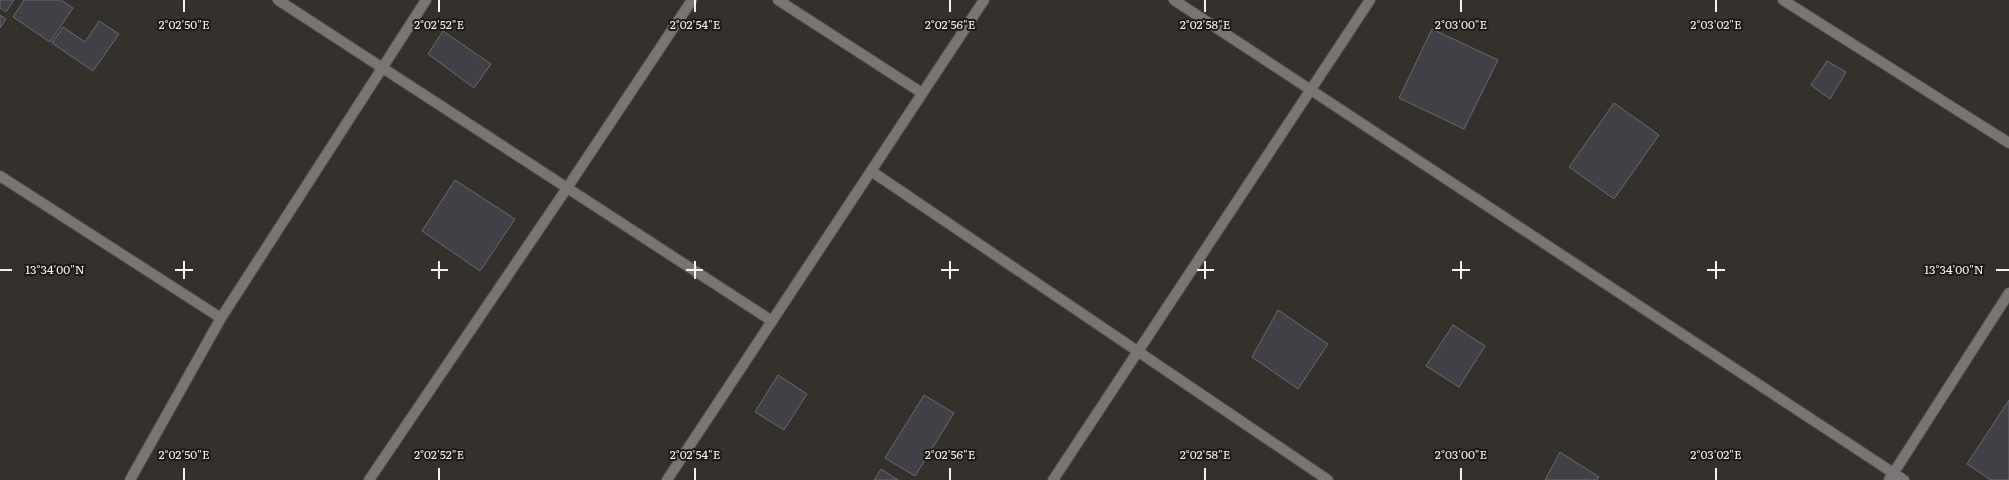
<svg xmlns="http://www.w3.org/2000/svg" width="2009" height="480" font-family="Literata,serif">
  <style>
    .building { fill: #424147; stroke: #6b6970 }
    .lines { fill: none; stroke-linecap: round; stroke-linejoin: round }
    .street-casing { stroke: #4f4b46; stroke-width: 12 }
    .street { stroke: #797575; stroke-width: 10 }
    .ticks { fill: none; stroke: #f5f3ef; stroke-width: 2 }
    .ticks-label { font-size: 12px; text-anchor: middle; fill: #f5f3ef; stroke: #1a1916; stroke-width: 4; stroke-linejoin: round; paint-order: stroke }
  </style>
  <rect width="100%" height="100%" fill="#34302b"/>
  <g class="building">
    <path d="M0,0H14L6,12L0,8Z"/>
    <path d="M24,0H61L73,8L50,42L13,17Z"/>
    <path d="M0,15L6,19L0,28Z"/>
    <path d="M99,21L119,34L93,71L52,43L63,27L85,42Z"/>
    <path d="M1432,29L1498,60L1464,129L1399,98Z"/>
    <path d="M443,31L491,64L474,88L428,54Z"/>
    <path d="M1827,61L1846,72L1830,99L1811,85Z"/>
    <path d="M1614,103L1659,135L1614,199L1569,167Z"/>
    <path d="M455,180L515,219L480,271L422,231Z"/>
    <path d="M1278,310L1328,344L1298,389L1252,357Z"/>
    <path d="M1453,325L1485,346L1459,387L1426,366Z"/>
    <path d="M778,375L807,394L784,430L755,412Z"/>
    <path d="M924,395L954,413L915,476L885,458Z"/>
    <path d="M2009,400V478L2008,480H1991L1967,464Z"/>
    <path d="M1560,452L1599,477L1597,480H1545Z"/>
    <path d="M881,469L898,480H874Z"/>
  </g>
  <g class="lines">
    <defs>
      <g id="street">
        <path d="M278,0L772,321"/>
        <path d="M778,0L922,93"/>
        <path d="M1174,0L1904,480"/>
        <path d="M1783,0L2009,143"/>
        <path d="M871,171L1328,480"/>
        <path d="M0,176L221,318"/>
        <path d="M130,480L221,318L426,0"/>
        <path d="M369,480L567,188L692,0"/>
        <path d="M667,480L984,0"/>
        <path d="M1053,480L1370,0"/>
        <path d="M1889,480L2009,293"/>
      </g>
    </defs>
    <use href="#street" class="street-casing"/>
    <use href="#street" class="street"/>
  </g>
  <path class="ticks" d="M184,0V12M439,0V12M695,0V12M950,0V12M1205,0V12M1461,0V12M1716,0V12M184,261V279M439,261V279M695,261V279M950,261V279M1205,261V279M1461,261V279M1716,261V279M0,270H12M175,270H193M431,270H448M686,270H703M941,270H959M1197,270H1214M1452,270H1470M1707,270H1725M1996,270H2009M184,468V480M439,468V480M695,468V480M950,468V480M1205,468V480M1461,468V480M1716,468V480"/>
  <g class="ticks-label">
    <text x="184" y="29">2°02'50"E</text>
    <text x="439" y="29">2°02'52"E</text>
    <text x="695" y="29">2°02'54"E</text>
    <text x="950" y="29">2°02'56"E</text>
    <text x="1205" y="29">2°02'58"E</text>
    <text x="1461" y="29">2°03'00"E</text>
    <text x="1716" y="29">2°03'02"E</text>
    <text x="55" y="274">13°34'00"N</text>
    <text x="1954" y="274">13°34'00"N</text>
    <text x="184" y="459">2°02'50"E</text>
    <text x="439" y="459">2°02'52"E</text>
    <text x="695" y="459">2°02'54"E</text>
    <text x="950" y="459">2°02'56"E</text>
    <text x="1205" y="459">2°02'58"E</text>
    <text x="1461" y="459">2°03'00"E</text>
    <text x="1716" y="459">2°03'02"E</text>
  </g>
</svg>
